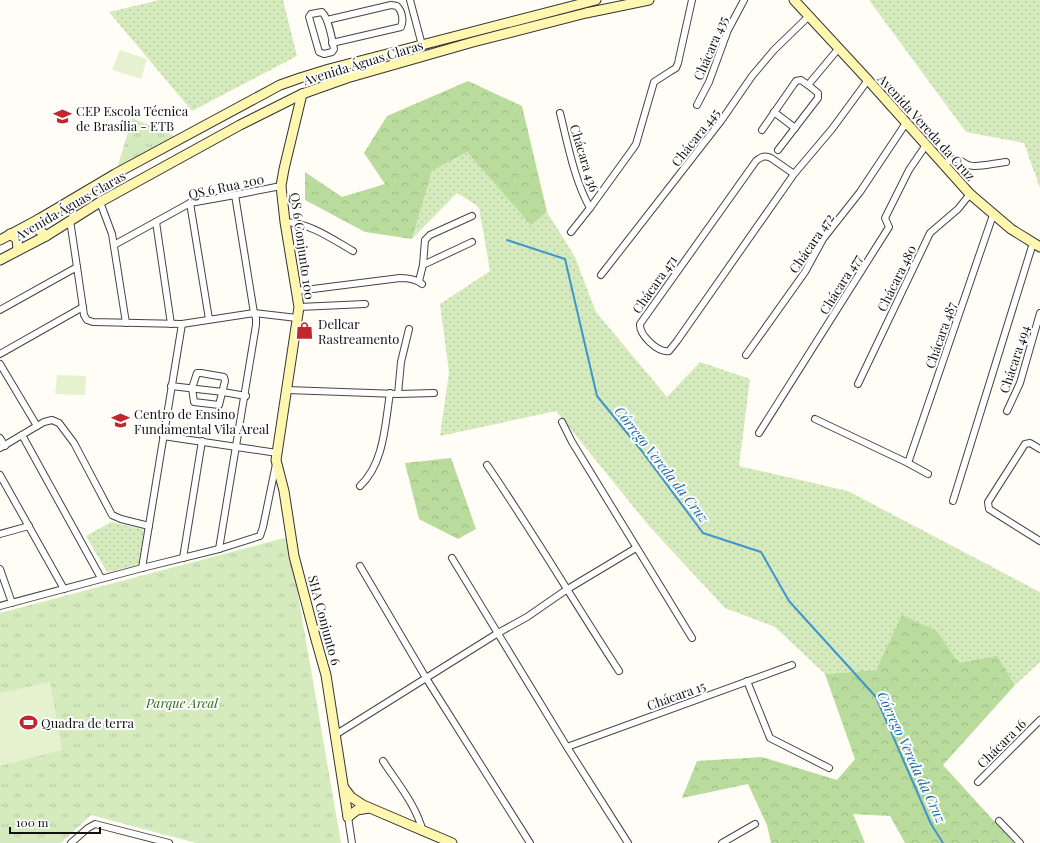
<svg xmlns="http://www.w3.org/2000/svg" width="1040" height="843" font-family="'Playfair Display',serif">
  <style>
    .grass { fill: url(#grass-dots) }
    .forest { fill: url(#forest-crowns) }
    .park { fill: url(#park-tufts) }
    .pitch { fill: #e6f2cf }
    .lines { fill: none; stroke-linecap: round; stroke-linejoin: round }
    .stream { stroke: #3f96cf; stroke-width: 2 }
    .street-casing { stroke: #444; stroke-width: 8 }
    .secondary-casing { stroke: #333; stroke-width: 11 }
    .street { stroke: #fff; stroke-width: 6 }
    .secondary { stroke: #fff6b0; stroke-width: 9 }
    .labels { text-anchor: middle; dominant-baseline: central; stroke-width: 4; stroke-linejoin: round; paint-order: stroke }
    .street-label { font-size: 13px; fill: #111; stroke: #fff }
    .poi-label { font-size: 13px; fill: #111; stroke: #fff; text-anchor: start }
    .park-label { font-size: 13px; font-style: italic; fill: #2f6b1f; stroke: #fff }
    .water-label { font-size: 14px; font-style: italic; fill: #1768a6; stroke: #fff }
  </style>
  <defs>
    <pattern id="grass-dots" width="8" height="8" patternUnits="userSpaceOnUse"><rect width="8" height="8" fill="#d5ebbd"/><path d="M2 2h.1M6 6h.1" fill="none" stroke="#b6c8a1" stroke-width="1.8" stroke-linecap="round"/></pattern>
    <pattern id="forest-crowns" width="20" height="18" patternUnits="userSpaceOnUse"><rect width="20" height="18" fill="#b9dc9c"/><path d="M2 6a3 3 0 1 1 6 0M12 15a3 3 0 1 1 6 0" fill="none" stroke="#9ebc85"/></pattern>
    <pattern id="park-tufts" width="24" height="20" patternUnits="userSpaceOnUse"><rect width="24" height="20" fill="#d5ebbd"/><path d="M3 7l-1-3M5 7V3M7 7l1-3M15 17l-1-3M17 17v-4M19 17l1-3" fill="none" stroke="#b6c8a1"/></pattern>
  </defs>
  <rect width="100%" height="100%" fill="#fffdf5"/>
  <g class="grass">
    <path d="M159,0H283L297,56L192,111L109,12Z"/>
    <path d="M869,0H1040V188L1024,143L966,132Z"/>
    <path d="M467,152L531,224L547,212L575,257L596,312L667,397L700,362L750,379L739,466L848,491L1040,592V662L1015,685L997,657L959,663L937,631L876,670L825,674L775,627L725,608L649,526L556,411L440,436L449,372L440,304L490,271L479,207L457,193L412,239L432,171Z"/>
    <path d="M111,522L142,529L144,531L139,562L137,565L107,572L86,536Z"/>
  </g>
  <g class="forest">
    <path d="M468,81L522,106L547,212L531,225L467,152L432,171L412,239L365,232L305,200V172L342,197L385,184L364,153L387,116Z"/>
    <path d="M451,458L476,529L458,539L419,519L405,463Z"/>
    <path d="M902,615L937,631L959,663L997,656L1015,685L943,765L1014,843H905L890,816L853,814L865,843H771L767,825L748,784L682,798L697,761L762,757L837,780L855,759L825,674L876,670Z"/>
  </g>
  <g class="park">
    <path d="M132,118L177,137L117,169Z"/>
    <path d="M288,537L341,843H196L91,815L61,843H0V613Z"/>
  </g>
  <g class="pitch">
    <path d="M120,50L147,59L141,79L112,70Z"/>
    <path d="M57,375L86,376L85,395L55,394Z"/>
    <path d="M50,682L62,750L0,766V693Z"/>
  </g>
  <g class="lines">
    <path class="stream" d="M507,240L565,259L597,396L641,450L703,533L761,552L789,601L876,697L931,824L943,843"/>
    <defs>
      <g id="street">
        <path d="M410,0L422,45"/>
        <path d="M322,12C329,19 332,39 334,49L332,52L324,54L319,52L309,17L311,14Z"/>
        <path d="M327,20L391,5L397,6C402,11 404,20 401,27L332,43"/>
        <path d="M697,105L709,82L728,30L744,0"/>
        <path d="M774,112L795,128"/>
        <path d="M560,113C568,145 574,179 590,208"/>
        <path d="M762,130L796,81L801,80L808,85"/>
        <path d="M778,150L818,98V93L808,85L839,48"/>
        <path d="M943,164C965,152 958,166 975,166C985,166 996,163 1006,162"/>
        <path d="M794,174L771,158C764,155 761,157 756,161L640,324C639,335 658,353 669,351L677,341L794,174L832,129L868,80"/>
        <path d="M100,202L112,234L126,323"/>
        <path d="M190,203L209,319"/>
        <path d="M70,220L77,267"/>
        <path d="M156,222L171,324"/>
        <path d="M285,222C310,223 332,239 353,251"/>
        <path d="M571,232L590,208L632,150L636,144L654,82L671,71L676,68L678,63L692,0"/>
        <path d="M114,245L190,203L235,195L281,186"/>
        <path d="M423,265L472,242"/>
        <path d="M601,275L721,121L752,76L774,50L809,16"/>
        <path d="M419,281L423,265L425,240L430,235L472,216"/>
        <path d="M297,291L400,278C408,278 416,279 422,284"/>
        <path d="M299,307L365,304"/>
        <path d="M0,310L77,267L84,315L87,320L93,322L182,324L142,568"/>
        <path d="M182,324L254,313L297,318"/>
        <path d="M0,354L83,307"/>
        <path d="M746,355L805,272L823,239L860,192L906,123"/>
        <path d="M0,364L37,426L44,422L52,420L59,423L74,443L112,515L121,519L149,526"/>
        <path d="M197,373H201L224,377L225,381L219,405L194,402L192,388Z"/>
        <path d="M858,384L930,233L958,209L970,194"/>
        <path d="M171,386L223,392L246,396"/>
        <path d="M287,390L398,394L434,393"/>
        <path d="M398,394L401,362L409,329"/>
        <path d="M1007,411L1020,383L1040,313"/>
        <path d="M815,419L908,463L993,215"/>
        <path d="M562,422L572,442L692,638"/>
        <path d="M759,433L889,227L885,218L909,170L926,145"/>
        <path d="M22,435L101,578"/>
        <path d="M163,436L277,453"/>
        <path d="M0,438L5,446"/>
        <path d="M0,448L37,426"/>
        <path d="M1040,449L1030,443L1025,444L988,502L989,509L1040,541"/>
        <path d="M908,463L928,474"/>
        <path d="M487,465C533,532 574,602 619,671"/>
        <path d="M0,475L64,589"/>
        <path d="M360,486C384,464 385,425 390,393"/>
        <path d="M953,501L1033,243"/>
        <path d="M0,534L29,526"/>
        <path d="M219,549L256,325V318L254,313L235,195"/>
        <path d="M183,558L202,441"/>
        <path d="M452,558L567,747L628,843"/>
        <path d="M360,566L426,678L530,843"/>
        <path d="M0,569L12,603"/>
        <path d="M0,606L142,568L219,549L260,536L263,527L276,464"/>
        <path d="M747,681L770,738L829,768"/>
        <path d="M335,735L498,633L527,617L566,590L636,548"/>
        <path d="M567,747L792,665"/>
        <path d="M383,761C398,784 416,805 423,832"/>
        <path d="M978,782L1040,720"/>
        <path d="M348,817L352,843"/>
        <path d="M999,821L1020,843"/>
        <path d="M71,843L88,828L95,824L169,843"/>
        <path d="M722,843L755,824"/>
      </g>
      <g id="secondary">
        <path d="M794,0L868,80L970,194L1011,229L1040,247"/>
        <path d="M302,94L284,169L281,186L285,222L299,307L276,460L284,491L294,556L315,636L326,675L348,817"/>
        <path d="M39,219V230L46,236"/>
        <path d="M10,234L17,239L18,250"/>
        <path d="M0,240L39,219L115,174L280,85L300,78L329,69L596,0"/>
        <path d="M0,260L46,236L100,202L240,125L302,94L347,78L473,42L586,13L649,0"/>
        <path d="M344,788L351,797L363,805L452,843"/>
        <path d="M348,817L357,810L369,808"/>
      </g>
    </defs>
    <use href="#street" class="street-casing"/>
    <use href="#secondary" class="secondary-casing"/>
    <use href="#street" class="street"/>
    <use href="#secondary" class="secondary"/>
  </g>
  <defs>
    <symbol id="university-bare" viewBox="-9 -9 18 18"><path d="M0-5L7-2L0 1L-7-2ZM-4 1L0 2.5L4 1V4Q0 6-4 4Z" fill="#c4262e" stroke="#fff" stroke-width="2.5" paint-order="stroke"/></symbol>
    <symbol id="shop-bare" viewBox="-9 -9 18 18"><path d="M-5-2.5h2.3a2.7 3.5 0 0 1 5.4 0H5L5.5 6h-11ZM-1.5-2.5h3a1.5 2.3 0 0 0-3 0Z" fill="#c4262e" stroke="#fff" stroke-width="2.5" paint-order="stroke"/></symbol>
    <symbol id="school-bare" viewBox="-9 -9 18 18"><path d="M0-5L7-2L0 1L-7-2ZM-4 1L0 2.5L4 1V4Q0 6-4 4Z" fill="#c4262e" stroke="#fff" stroke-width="2.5" paint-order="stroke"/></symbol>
    <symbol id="stadium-bare" viewBox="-9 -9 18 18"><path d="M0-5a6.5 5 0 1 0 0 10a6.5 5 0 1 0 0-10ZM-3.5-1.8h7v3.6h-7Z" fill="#c4262e" stroke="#fff" stroke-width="2.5" paint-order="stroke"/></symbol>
  </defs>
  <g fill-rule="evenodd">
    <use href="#university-bare" x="50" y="104" width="25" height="25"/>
    <use href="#shop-bare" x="292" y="318" width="25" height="25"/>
    <use href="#school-bare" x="108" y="408" width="25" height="25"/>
    <use href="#stadium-bare" x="16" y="710" width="25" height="25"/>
  </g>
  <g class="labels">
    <g class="street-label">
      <text transform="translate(710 48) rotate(-67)">Chácara 435</text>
      <text transform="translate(363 62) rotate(-17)">Avenida Águas Claras</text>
      <text transform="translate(927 127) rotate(48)">Avenida Vereda da Cruz</text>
      <text transform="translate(695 137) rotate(-52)">Chácara 445</text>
      <text transform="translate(585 158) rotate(73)">Chácara 436</text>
      <text transform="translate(226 186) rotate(-12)">QS 6 Rua 200</text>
      <text transform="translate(70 205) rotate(-30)">Avenida Águas Claras</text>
      <text transform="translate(811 243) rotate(-56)">Chácara 472</text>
      <text transform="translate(303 246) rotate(82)">QS 6 Conjunto 100</text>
      <text transform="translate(896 278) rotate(-64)">Chácara 480</text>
      <text transform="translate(654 284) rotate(-55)">Chácara 471</text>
      <text transform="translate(840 284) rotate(-58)">Chácara 477</text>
      <text transform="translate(940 335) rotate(-71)">Chácara 487</text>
      <text transform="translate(1014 359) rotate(-72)">Chácara 494</text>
      <text transform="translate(325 620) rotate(75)">SHA Conjunto 6</text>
      <text transform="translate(676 695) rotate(-20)">Chácara 15</text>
      <text transform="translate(1001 743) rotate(-45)">Chácara 16</text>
    </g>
    <g class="poi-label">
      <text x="76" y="110">CEP Escola Técnica<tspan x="76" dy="15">de Brasília - ETB</tspan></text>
      <text x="318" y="323">Dellcar<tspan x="318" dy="15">Rastreamento</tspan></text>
      <text x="134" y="413">Centro de Ensino<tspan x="134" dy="15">Fundamental Vila Areal</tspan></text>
      <text x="41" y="722">Quadra de terra</text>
    </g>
    <g class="park-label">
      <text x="182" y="702">Parque Areal</text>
    </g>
    <g class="water-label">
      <text transform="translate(662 464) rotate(52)">Córrego Vereda da Cruz</text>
      <text transform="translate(912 757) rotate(65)">Córrego Vereda da Cruz</text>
    </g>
  </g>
  <path d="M10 827v6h90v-6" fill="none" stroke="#111111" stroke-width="2"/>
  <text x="16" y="827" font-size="12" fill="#111111" stroke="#ffffff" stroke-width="3" paint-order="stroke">100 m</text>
</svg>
